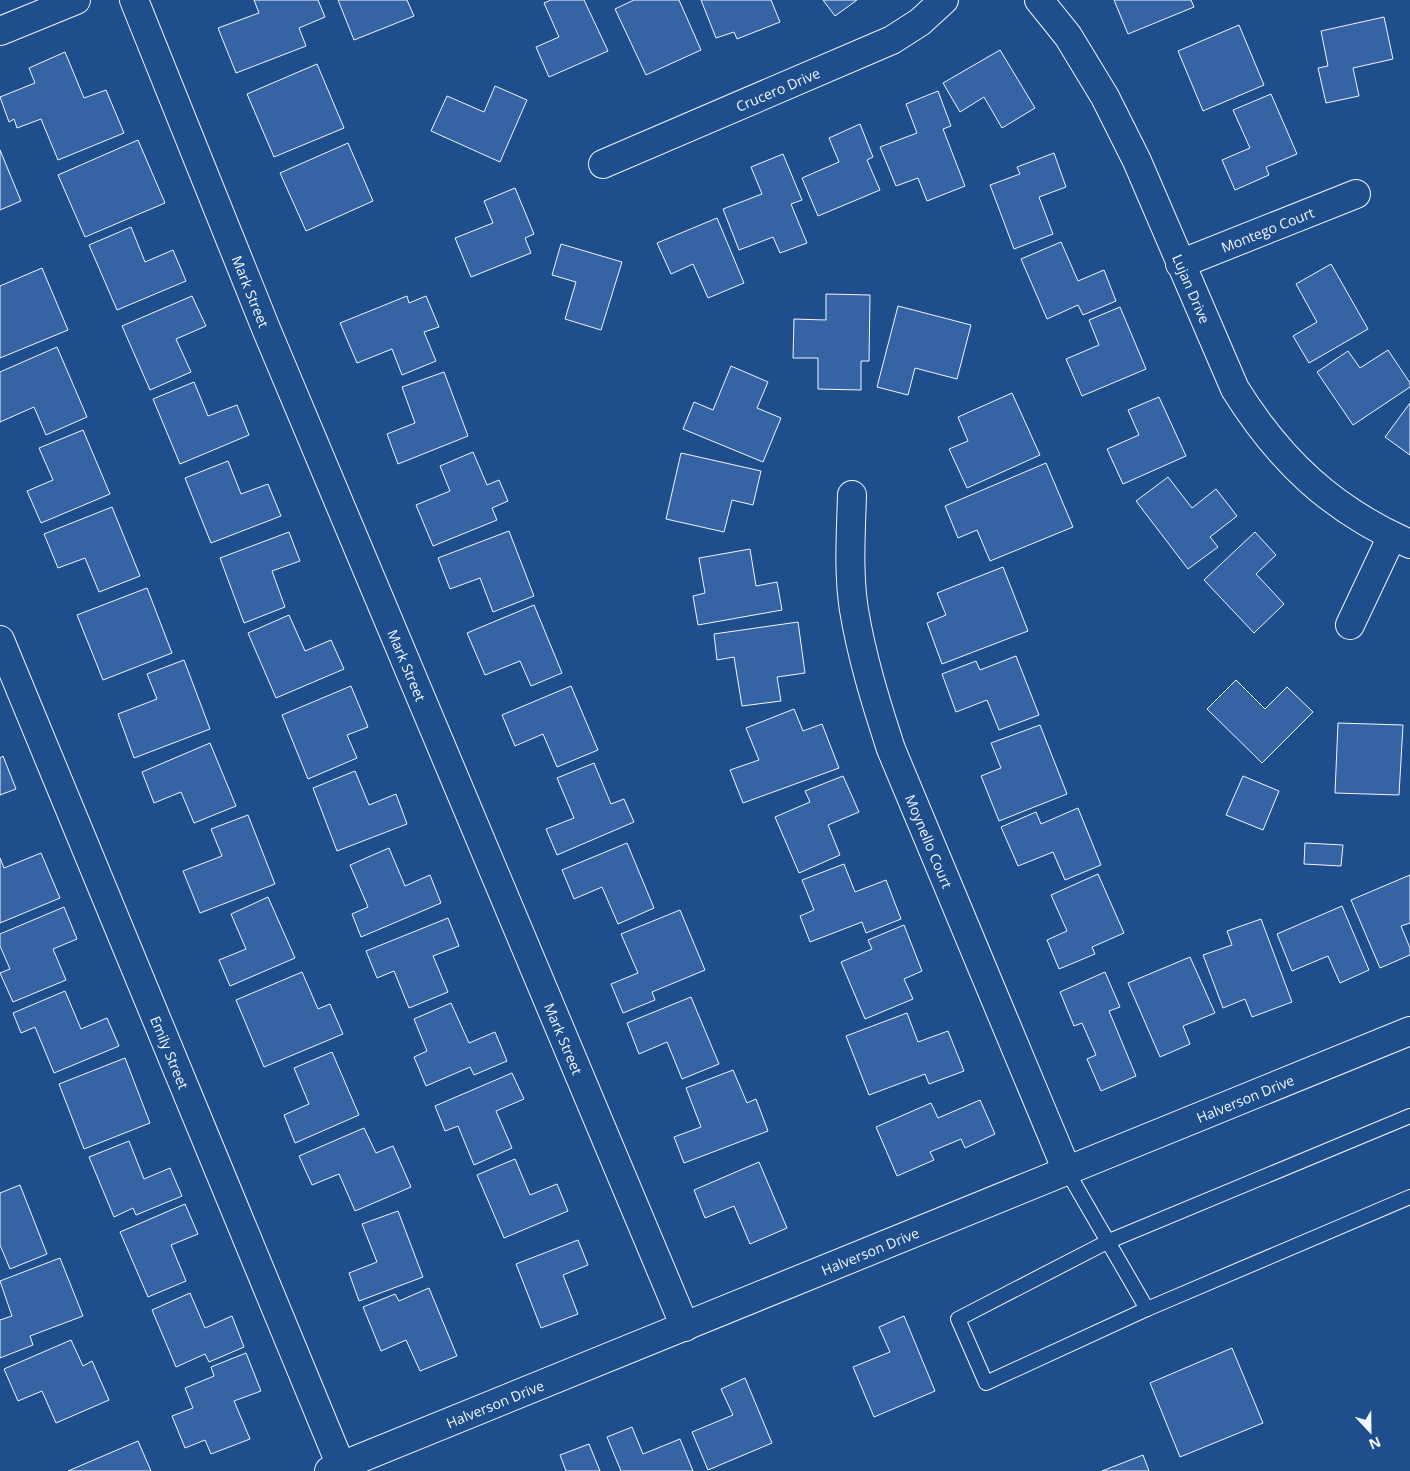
<svg xmlns="http://www.w3.org/2000/svg" width="1410" height="1471" font-family="'Open Sans',sans-serif">
  <style>
    .building { fill: #3563a3; stroke: #f2f6ff }
    .lines { fill: none; stroke-linecap: round; stroke-linejoin: round }
    .lane-casing { stroke: #f2f6ff; stroke-width: 16 }
    .street-casing { stroke: #f2f6ff; stroke-width: 30 }
    .secondary-casing { stroke: #f2f6ff; stroke-width: 30 }
    .lane { stroke: #1f4e8c; stroke-width: 14 }
    .street { stroke: #1f4e8c; stroke-width: 28 }
    .secondary { stroke: #1f4e8c; stroke-width: 28 }
    .labels { text-anchor: middle; dominant-baseline: central; stroke-width: 4; stroke-linejoin: round; paint-order: stroke }
    .street-label { font-size: 14px; fill: #f2f6ff; stroke: #1f4e8c }
  </style>
  <rect width="100%" height="100%" fill="#1f4e8c"/>
  <g class="building">
    <path d="M254,0H318L325,17L299,28L306,46L236,73L218,28L259,13Z"/>
    <path d="M338,0H407L414,16L354,40Z"/>
    <path d="M551,0H584L608,51L549,77L536,47L559,37L544,3Z"/>
    <path d="M634,0H679L701,50L646,75L615,9Z"/>
    <path d="M701,0H771L780,22L737,39L734,32L716,38Z"/>
    <path d="M823,0H857L835,16Z"/>
    <path d="M1114,0H1191L1194,7L1128,34Z"/>
    <path d="M1384,17L1393,59L1353,68L1359,96L1326,103L1318,68L1328,66L1321,31Z"/>
    <path d="M1239,25L1264,85L1203,111L1178,51Z"/>
    <path d="M1000,50L1035,108L1002,128L984,97L960,112L943,83Z"/>
    <path d="M65,52L84,98L106,90L124,133L58,160L41,119L17,128L14,119L9,122L0,97L35,83L29,68Z"/>
    <path d="M317,64L344,128L274,157L247,94Z"/>
    <path d="M495,86L527,100L500,162L431,131L447,96L484,112Z"/>
    <path d="M938,91L951,126L943,129L965,186L927,201L918,178L896,186L880,147L917,133L906,104Z"/>
    <path d="M1271,94L1297,154L1266,167L1269,175L1235,190L1222,160L1250,148L1233,110Z"/>
    <path d="M860,124L873,157L867,160L880,190L818,216L802,178L839,162L829,138Z"/>
    <path d="M138,140L165,203L85,237L58,175Z"/>
    <path d="M348,143L373,201L306,231L280,173Z"/>
    <path d="M0,150L21,201L0,210Z"/>
    <path d="M1054,153L1066,187L1039,197L1053,234L1014,249L990,185L1020,174L1017,167Z"/>
    <path d="M783,154L802,200L791,204L807,243L780,253L773,237L739,250L723,209L762,194L751,167Z"/>
    <path d="M515,188L534,234L525,238L531,253L471,277L455,238L493,223L484,201Z"/>
    <path d="M717,218L744,283L708,298L693,264L671,274L657,243Z"/>
    <path d="M131,227L145,262L173,250L186,281L117,310L89,245Z"/>
    <path d="M1061,242L1078,281L1104,270L1116,301L1083,315L1078,305L1047,319L1021,259Z"/>
    <path d="M561,244L622,262L601,330L565,319L576,282L552,275Z"/>
    <path d="M1331,264L1368,329L1309,363L1293,336L1317,322L1296,284Z"/>
    <path d="M42,268L68,330L0,358V286Z"/>
    <path d="M826,294L870,295L869,361H861V390L818,389V358H793L794,319L826,320Z"/>
    <path d="M192,296L206,326L176,339L191,372L150,390L122,326Z"/>
    <path d="M407,296L409,303L426,296L439,327L424,332L436,361L402,375L392,349L357,363L340,323Z"/>
    <path d="M898,306L971,325L957,379L915,368L908,395L877,387Z"/>
    <path d="M1120,307L1146,369L1082,396L1066,359L1099,345L1089,320Z"/>
    <path d="M57,347L87,417L46,435L34,407L0,422V372Z"/>
    <path d="M1388,350L1410,383V387L1353,425L1317,372L1348,351L1360,368Z"/>
    <path d="M731,366L768,382L757,408L781,418L763,462L683,429L694,402L713,410Z"/>
    <path d="M444,372L468,436L398,464L387,434L415,423L402,387Z"/>
    <path d="M194,382L208,416L237,405L249,435L180,464L153,399Z"/>
    <path d="M1012,393L1040,455L967,488L949,449L968,441L958,417Z"/>
    <path d="M1159,397L1186,456L1123,484L1107,449L1139,435L1128,410Z"/>
    <path d="M1410,403V455L1385,437Z"/>
    <path d="M83,430L110,494L41,523L27,491L53,480L39,448Z"/>
    <path d="M473,452L487,485L499,480L508,501L492,508L497,520L433,546L416,505L450,491L440,466Z"/>
    <path d="M681,453L761,471L753,505L732,500L724,532L666,519Z"/>
    <path d="M228,461L241,494L268,484L281,516L211,543L185,478Z"/>
    <path d="M1046,463L1073,527L990,561L977,530L958,538L945,506Z"/>
    <path d="M1168,477L1192,508L1216,489L1237,516L1210,537L1218,547L1188,569L1136,501Z"/>
    <path d="M112,507L140,576L99,592L85,558L58,568L44,534Z"/>
    <path d="M509,531L534,596L493,612L480,578L450,589L438,558Z"/>
    <path d="M289,532L300,561L272,571L285,607L244,623L220,558Z"/>
    <path d="M1255,532L1276,555L1256,574L1284,604L1254,633L1204,580Z"/>
    <path d="M750,549L756,586L777,582L782,610L698,625L693,596L705,593L699,558Z"/>
    <path d="M1003,567L1028,631L942,664L927,623L946,615L937,593Z"/>
    <path d="M147,588L172,653L103,680L77,615Z"/>
    <path d="M534,605L562,673L531,686L520,661L485,675L467,633Z"/>
    <path d="M289,615L305,651L331,640L344,669L276,698L248,633Z"/>
    <path d="M798,622L805,673L777,677L781,701L742,706L734,657L717,660L714,634Z"/>
    <path d="M1016,656L1039,715L999,730L987,700L956,712L942,674L976,661L980,670Z"/>
    <path d="M184,660L210,729L134,758L118,714L157,699L147,674Z"/>
    <path d="M1236,680L1265,709L1287,687L1313,712L1262,763L1207,709Z"/>
    <path d="M351,686L368,727L347,735L357,758L308,779L282,715Z"/>
    <path d="M571,686L598,750L557,767L543,734L515,746L502,715Z"/>
    <path d="M794,709L803,731L822,724L839,768L743,803L730,770L759,760L746,728Z"/>
    <path d="M1338,723L1403,725L1399,795L1335,793Z"/>
    <path d="M1040,725L1067,794L999,821L981,776L1001,768L991,743Z"/>
    <path d="M210,743L236,806L194,823L181,792L154,803L142,772Z"/>
    <path d="M3,756L16,789L0,795V758Z"/>
    <path d="M594,763L611,804L624,799L634,822L557,855L546,829L574,818L557,778Z"/>
    <path d="M355,771L369,805L396,794L407,824L337,851L313,788Z"/>
    <path d="M843,776L859,812L828,825L840,855L799,873L775,817L810,802L805,791Z"/>
    <path d="M1243,776L1279,791L1263,830L1226,815Z"/>
    <path d="M1078,808L1101,865L1065,880L1053,852L1018,866L1001,827L1036,812L1041,824Z"/>
    <path d="M248,815L275,884L200,913L183,871L222,856L211,829Z"/>
    <path d="M627,843L654,908L618,924L602,887L574,899L562,870Z"/>
    <path d="M1305,843L1343,845L1341,866L1304,864Z"/>
    <path d="M389,848L405,886L430,875L441,903L361,937L352,914L368,907L350,865Z"/>
    <path d="M41,853L60,898L0,923V858L4,868Z"/>
    <path d="M844,864L855,892L886,880L901,919L866,933L862,922L810,942L800,916L814,910L802,880Z"/>
    <path d="M1098,874L1124,933L1092,947L1095,954L1059,969L1047,940L1067,931L1051,895Z"/>
    <path d="M1410,875V923L1401,926L1410,948V955L1380,968L1351,900Z"/>
    <path d="M268,897L295,958L230,986L219,960L246,949L231,914Z"/>
    <path d="M1342,906L1369,970L1340,983L1328,956L1292,971L1277,934Z"/>
    <path d="M64,907L77,939L53,949L66,980L13,1002L0,973L10,969L0,946V934Z"/>
    <path d="M680,910L705,970L652,992L655,1000L623,1013L611,984L638,973L621,934Z"/>
    <path d="M448,918L459,946L433,956L448,992L409,1008L394,971L377,978L366,951Z"/>
    <path d="M1261,919L1292,1002L1252,1017L1245,999L1223,1008L1203,955L1232,945L1227,931Z"/>
    <path d="M904,925L922,971L904,979L913,999L865,1019L841,962L872,949L868,940Z"/>
    <path d="M1190,957L1215,1013L1183,1026L1190,1044L1160,1057L1128,983Z"/>
    <path d="M302,972L318,1009L330,1004L343,1034L264,1067L236,1000Z"/>
    <path d="M1105,972L1120,1007L1109,1011L1136,1076L1101,1091L1087,1059L1096,1055L1082,1023L1074,1026L1060,992Z"/>
    <path d="M65,991L81,1029L107,1018L119,1046L54,1073L35,1027L21,1033L13,1013Z"/>
    <path d="M691,997L719,1064L682,1079L667,1042L639,1054L627,1023Z"/>
    <path d="M451,1003L469,1043L495,1032L507,1061L474,1075L470,1067L426,1086L414,1057L427,1051L414,1019Z"/>
    <path d="M907,1013L918,1042L948,1031L964,1071L929,1084L925,1074L869,1095L846,1036Z"/>
    <path d="M332,1052L359,1115L295,1143L284,1115L309,1104L294,1068Z"/>
    <path d="M125,1058L150,1123L84,1149L59,1084Z"/>
    <path d="M733,1070L747,1103L756,1099L768,1131L684,1163L674,1137L701,1127L686,1088Z"/>
    <path d="M512,1073L524,1099L496,1111L512,1148L474,1165L458,1126L445,1131L435,1106Z"/>
    <path d="M980,1100L995,1134L965,1148L961,1139L930,1152L934,1160L897,1176L876,1127L931,1103L938,1118Z"/>
    <path d="M364,1128L376,1153L393,1146L411,1187L355,1211L339,1174L312,1185L299,1156Z"/>
    <path d="M129,1141L144,1179L170,1168L182,1196L136,1215L133,1208L114,1217L89,1157Z"/>
    <path d="M515,1159L530,1195L557,1184L568,1211L504,1238L477,1175Z"/>
    <path d="M759,1162L787,1228L750,1244L734,1206L705,1218L694,1190Z"/>
    <path d="M20,1185L47,1254L10,1269L0,1245V1193Z"/>
    <path d="M185,1204L198,1234L171,1245L186,1281L148,1297L120,1232Z"/>
    <path d="M398,1211L423,1277L359,1301L349,1273L377,1262L362,1224Z"/>
    <path d="M578,1240L588,1265L563,1275L578,1314L541,1328L516,1264Z"/>
    <path d="M60,1258L83,1316L30,1336L33,1345L0,1358V1320L12,1316L0,1281Z"/>
    <path d="M429,1288L457,1356L420,1371L406,1340L381,1351L363,1307L395,1294L399,1301Z"/>
    <path d="M190,1293L205,1328L232,1316L244,1347L209,1362L205,1354L176,1367L152,1310Z"/>
    <path d="M904,1316L935,1391L874,1417L853,1367L890,1352L879,1327Z"/>
    <path d="M71,1340L83,1366L92,1361L109,1400L56,1423L42,1391L18,1401L4,1369Z"/>
    <path d="M1232,1348L1263,1423L1180,1457L1150,1383Z"/>
    <path d="M246,1353L261,1391L234,1401L250,1439L211,1454L205,1440L185,1448L172,1416L193,1408L185,1388L214,1376L211,1367Z"/>
    <path d="M745,1378L772,1443L708,1470L692,1432L733,1415L721,1389Z"/>
    <path d="M632,1427L643,1454L680,1439L693,1471H621L607,1437Z"/>
    <path d="M138,1441L151,1471H68Z"/>
    <path d="M589,1444L600,1471H566L560,1455Z"/>
    <path d="M1143,1455L1149,1471H1102Z"/>
  </g>
  <g class="lines">
    <defs>
      <g id="lane">
        <path d="M1067,1171L1147,1309L1410,1197"/>
        <path d="M1147,1309L986,1383L958,1319L1107,1242L1410,1116"/>
      </g>
      <g id="street">
        <path id="s1" d="M134,0L267,331L685,1327"/>
        <path id="s2" d="M1039,0L1068,36L1105,97L1137,161L1235,389C1280,461 1332,510 1410,544"/>
        <path id="s3" d="M603,164L892,40L920,22L944,0"/>
        <path id="s4" d="M1180,264L1356,194"/>
        <path id="s5" d="M852,495C851,533 848,572 854,610C862,658 876,703 891,749L1067,1171"/>
        <path d="M1350,625L1392,536"/>
        <path id="s6" d="M0,640L341,1466"/>
        <path id="s7" d="M329,1471L1410,1031"/>
      </g>
      <path id="secondary" d="M0,31L76,0"/>
    </defs>
    <use href="#lane" class="lane-casing"/>
    <use href="#street" class="street-casing"/>
    <use href="#secondary" class="secondary-casing"/>
    <use href="#lane" class="lane"/>
    <use href="#street" class="street"/>
    <use href="#secondary" class="secondary"/>
  </g>
  <g class="labels">
    <g class="street-label">
      <text stroke="none"><textPath href="#s3" startOffset="190">Crucero Drive</textPath></text>
      <text stroke="none"><textPath href="#s4" startOffset="94">Montego Court</textPath></text>
      <text stroke="none"><textPath href="#s2" startOffset="328">Lujan Drive</textPath></text>
      <text stroke="none"><textPath href="#s1" startOffset="314">Mark Street</textPath></text>
      <text stroke="none"><textPath href="#s1" startOffset="719">Mark Street</textPath></text>
      <text stroke="none"><textPath href="#s5" startOffset="359">Moynello Court</textPath></text>
      <text stroke="none"><textPath href="#s1" startOffset="1124">Mark Street</textPath></text>
      <text stroke="none"><textPath href="#s6" startOffset="446">Emily Street</textPath></text>
      <text stroke="none"><textPath href="#s7" startOffset="989">Halverson Drive</textPath></text>
      <text stroke="none"><textPath href="#s7" startOffset="584">Halverson Drive</textPath></text>
      <text stroke="none"><textPath href="#s7" startOffset="179">Halverson Drive</textPath></text>
    </g>
  </g>
  <g transform="translate(1370 1431) rotate(158)" stroke="#1f4e8c" stroke-width="4" paint-order="stroke">
  <path d="M0-4L9 19L0 12L-9 19Z" fill="#f2f6ff"/>
  <text y="-8" font-size="14" font-weight="bold" text-anchor="middle" fill="#f2f6ff">N</text>
  </g>
</svg>
